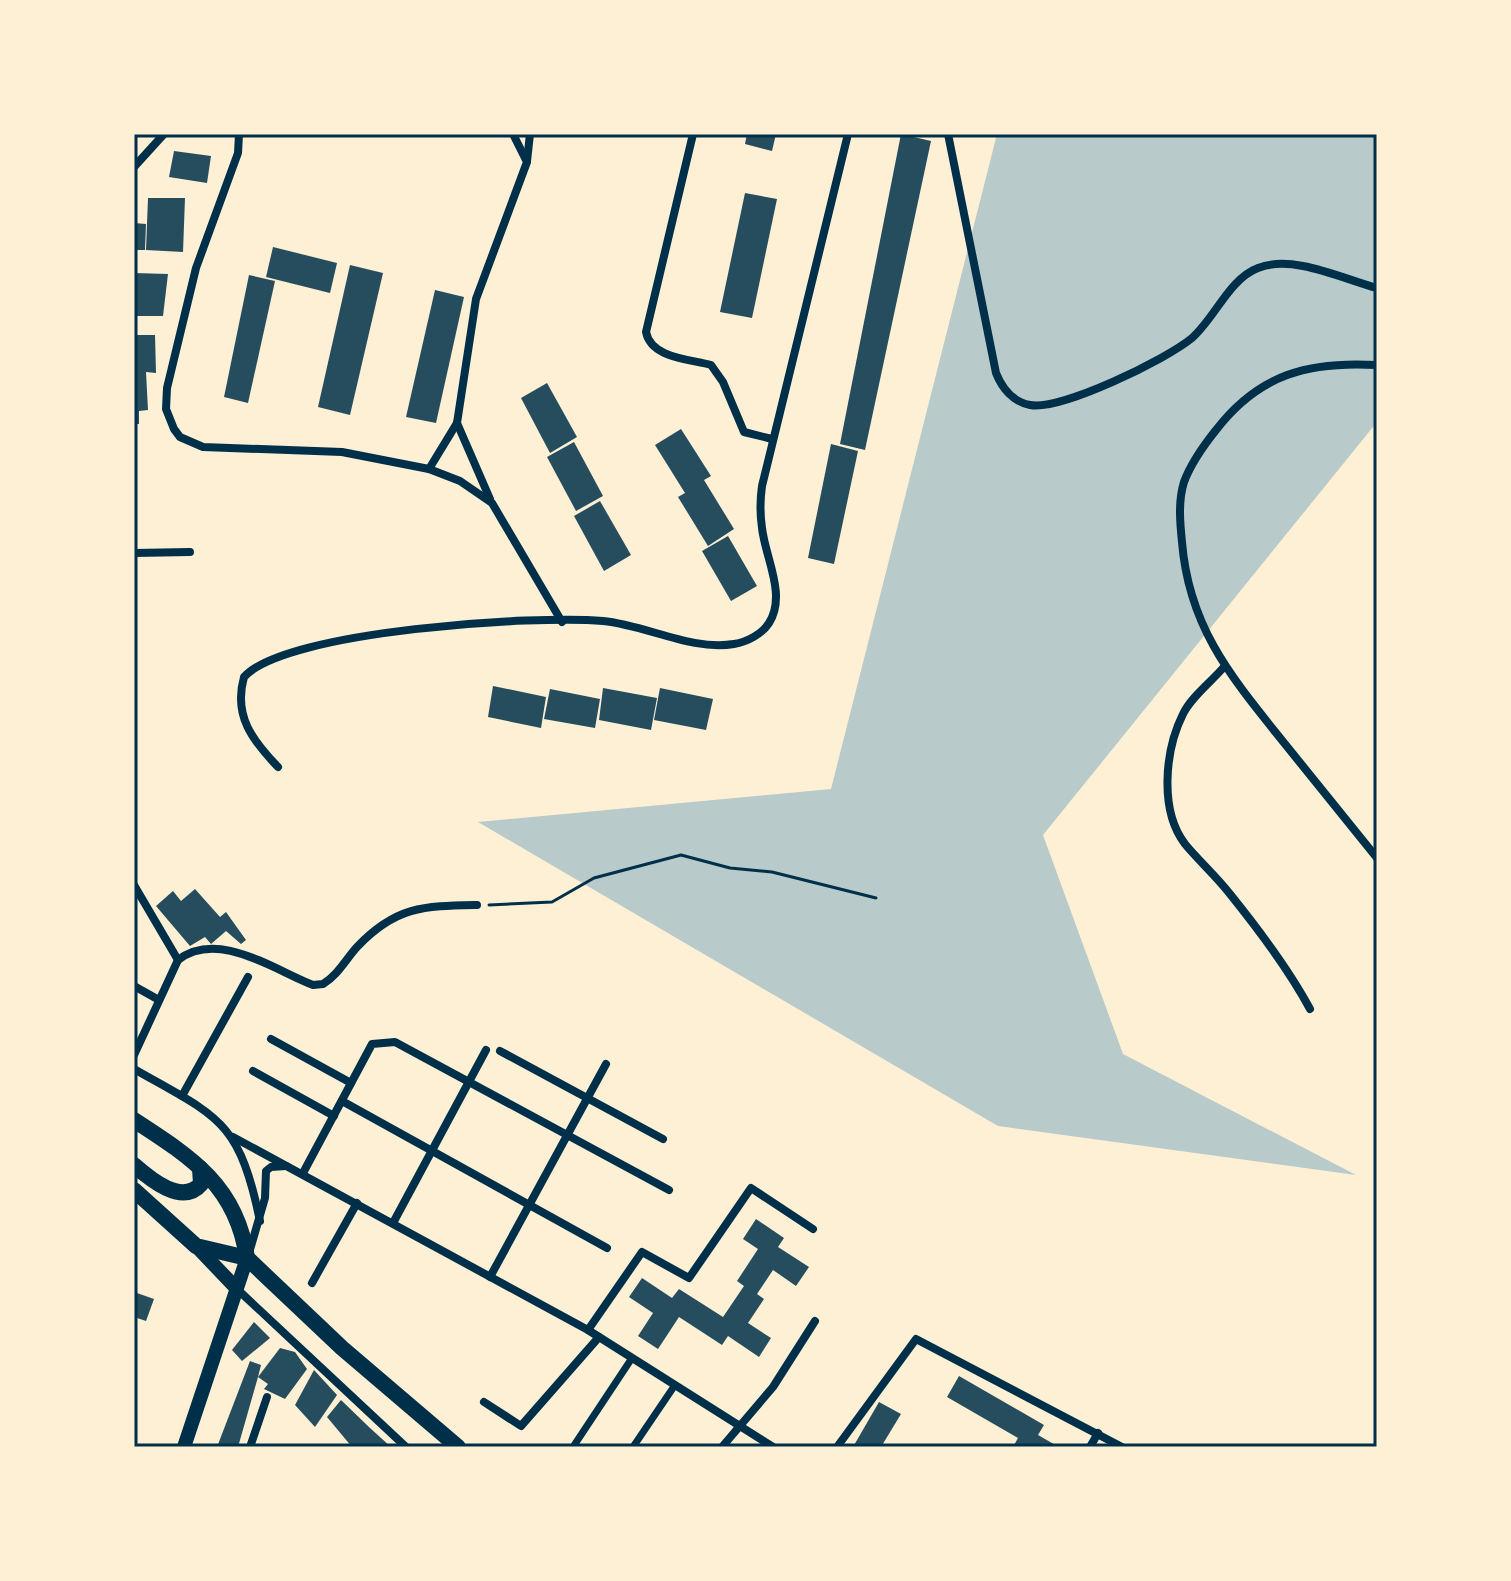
<svg xmlns="http://www.w3.org/2000/svg" width="1511" height="1581" font-family="'Source Sans 3',sans-serif">
  <style>
    .green { fill: #b9caca }
    .building { fill: #264d5e }
    .lines { fill: none; stroke-linecap: round; stroke-linejoin: round }
    .path { stroke: #003049; stroke-width: 3 }
    .pedestrian { stroke: #003049; stroke-width: 7 }
    .minor { stroke: #003049; stroke-width: 8 }
    .secondary { stroke: #003049; stroke-width: 14 }
    .primary { stroke: #003049; stroke-width: 16 }
    .neatline { fill: none; stroke: #003049; stroke-width: 3 }
  </style>
  <rect width="100%" height="100%" fill="#fdf0d5"/>
  <path class="green" d="M997,134H1377V422L1043,835L1123,1054L1356,1175L998,1126L478,822L831,789Z"/>
  <g class="building">
    <path d="M747,134H776L772,151L745,144Z"/>
    <path d="M901,134L931,141L865,450L840,444Z"/>
    <path d="M174,151L211,156L207,183L169,177Z"/>
    <path d="M745,193L777,199L752,318L720,312Z"/>
    <path d="M148,198H185L183,252L146,250Z"/>
    <path d="M134,223L146,224L145,250H134Z"/>
    <path d="M273,247L337,263L330,293L266,277Z"/>
    <path d="M350,265L383,273L350,415L318,407Z"/>
    <path d="M134,273L168,274L163,316H134Z"/>
    <path d="M249,275L275,281L248,403L224,397Z"/>
    <path d="M435,290L464,297L436,423L406,417Z"/>
    <path d="M135,335H155L156,373L146,372L148,410L139,411V424H134Z"/>
    <path d="M547,383L577,437L550,453L521,398Z"/>
    <path d="M681,429L711,476L704,480L734,529L708,546L678,497L685,493L655,445Z"/>
    <path d="M574,442L603,496L576,511L547,457Z"/>
    <path d="M831,444L858,451L834,564L808,558Z"/>
    <path d="M600,501L631,555L604,571L574,516Z"/>
    <path d="M728,536L757,586L731,601L702,551Z"/>
    <path d="M493,686L546,697L541,728L488,717Z"/>
    <path d="M603,688L657,698L651,730L599,720Z"/>
    <path d="M660,688L713,699L706,730L654,720Z"/>
    <path d="M550,689L600,699L595,728L544,719Z"/>
    <path d="M195,889L220,917L226,912L246,940L241,944L226,931L211,944L205,937L190,946L156,906L173,891L181,901Z"/>
    <path d="M756,1219L784,1238L778,1247L809,1267L796,1286L773,1270L757,1294L764,1299L748,1323L771,1338L759,1357L728,1336L722,1345L679,1317L658,1349L638,1336L653,1313L629,1297L642,1278L672,1298L679,1289L723,1317L744,1286L737,1281L758,1249L743,1239Z"/>
    <path d="M134,1292L154,1299L146,1321L134,1317Z"/>
    <path d="M254,1322L270,1338L242,1361L232,1350Z"/>
    <path d="M280,1348L295,1352L307,1369L285,1399L264,1389L268,1384L258,1377L238,1447H217L250,1361L261,1365L258,1377Z"/>
    <path d="M314,1370L337,1395L315,1427L295,1405Z"/>
    <path d="M959,1376L1044,1425L1038,1435L1059,1447H1013L1018,1438L947,1397Z"/>
    <path d="M341,1400L370,1428L391,1447H352L327,1417Z"/>
    <path d="M879,1402L901,1414L881,1447H853Z"/>
  </g>
  <g class="lines">
    <path class="path" d="M489,905L552,902L594,878L681,855L730,868L772,872L876,898"/>
    <g class="pedestrian">
      <path d="M573,1447L632,1358"/>
      <path d="M633,1447L675,1385"/>
    </g>
    <g class="minor">
      <path d="M239,134L238,153L196,268L167,388L166,409L174,429L180,437L203,447L342,452L429,469L460,481L492,503L562,622"/>
      <path d="M693,134L646,332C651,358 689,359 711,365L723,382L744,432L772,439"/>
      <path d="M948,134L996,373C1002,388 1013,402 1030,405C1061,411 1167,359 1192,338C1215,318 1229,279 1258,268C1293,254 1343,279 1377,288"/>
      <path d="M527,161L530,134"/>
      <path d="M134,167L164,134"/>
      <path d="M1377,365C1309,361 1259,374 1216,430C1204,445 1191,463 1184,482C1178,501 1180,523 1182,542C1189,629 1233,679 1285,744C1316,782 1346,820 1377,858"/>
      <path d="M457,423L490,499"/>
      <path d="M429,469L457,423L476,299L527,162L513,134"/>
      <path d="M134,553L190,552"/>
      <path d="M1223,668C1211,682 1191,697 1183,714C1165,750 1159,810 1185,844C1199,861 1216,876 1230,894C1259,930 1288,968 1310,1009"/>
      <path d="M278,767C253,741 233,716 244,677C286,630 538,615 603,621C646,625 691,651 734,644C747,642 762,634 769,623C787,595 765,557 762,528C760,514 760,500 762,486L848,134"/>
      <path d="M134,885L178,960"/>
      <path d="M134,986L159,1000"/>
      <path d="M271,1039L351,1083"/>
      <path d="M500,1051L663,1139"/>
      <path d="M134,1055L178,960C218,929 274,970 313,985L323,984C338,975 346,959 357,947C396,906 424,906 477,905"/>
      <path d="M134,1069C218,1117 239,1119 260,1221"/>
      <path d="M253,1071L334,1116"/>
      <path d="M182,1096L248,977"/>
      <path d="M342,1101L607,1248"/>
      <path d="M233,1137L588,1330L773,1447"/>
      <path d="M303,1173L372,1044L395,1042L669,1190"/>
      <path d="M393,1223L486,1050"/>
      <path d="M249,1253L265,1198L266,1171L271,1167L286,1166"/>
      <path d="M490,1277L606,1064"/>
      <path d="M312,1283L357,1203"/>
      <path d="M237,1289L406,1447"/>
      <path d="M588,1330L642,1252L689,1278L751,1188L813,1229"/>
      <path d="M484,1402L521,1426L599,1337"/>
      <path d="M250,1447L267,1397"/>
      <path d="M722,1447L773,1387L815,1321"/>
      <path d="M837,1447L916,1339L1122,1447"/>
      <path d="M1090,1447L1098,1433"/>
    </g>
    <g class="secondary">
      <path d="M196,1246L237,1289"/>
      <path d="M184,1447L247,1258"/>
    </g>
    <g class="primary">
      <path d="M134,1120C191,1157 237,1186 247,1258"/>
      <path d="M134,1165C150,1179 182,1206 201,1184L200,1168"/>
      <path d="M134,1190L196,1246L247,1258L342,1348L458,1447"/>
    </g>
  </g>
  <rect width="1511" height="1581" fill="none" stroke="#fdf0d5" stroke-width="272"/>
  <rect x="136" y="136" width="1239" height="1309" class="neatline"/>
</svg>
